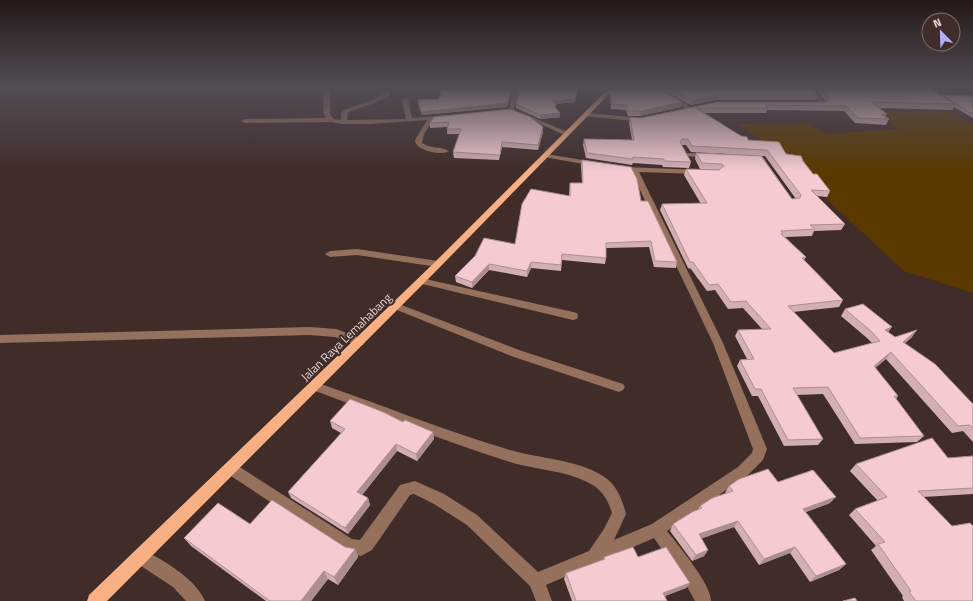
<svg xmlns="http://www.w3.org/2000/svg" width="973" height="601" font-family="'Titillium Web',sans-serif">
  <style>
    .green { fill: #5a3800 }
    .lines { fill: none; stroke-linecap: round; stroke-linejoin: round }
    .minor { fill: #95715d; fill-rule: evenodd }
    .major { fill: #f8af84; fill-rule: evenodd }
    .wall { fill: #d3afb4; fill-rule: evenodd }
    .shaded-wall { fill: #ac8e92 }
    .building { fill: #f5cbd1; stroke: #ac8e92 }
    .labels { text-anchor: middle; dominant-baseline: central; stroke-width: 4; stroke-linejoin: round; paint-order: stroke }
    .street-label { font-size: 12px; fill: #e5d8d6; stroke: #402d2a }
  </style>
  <rect width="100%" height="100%" fill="#402d2a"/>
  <path class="green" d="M947,111L973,124V293L904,271L819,192L815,178L738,124L808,123L825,134L898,129L877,112Z"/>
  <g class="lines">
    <g class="minor">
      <path d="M0,88H27L24,90L0,92Z"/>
      <path d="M324,88H330V115L334,119L341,120V113L344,110L370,101L388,92L390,93V95L374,103L348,112L347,120L406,119L402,100L405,98L408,100L412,118L448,115V117L434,119L424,134L422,143C430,149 442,146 449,151C443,156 415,151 415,140L427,120L370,124H341L332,122L244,123L241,121L244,119L326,118L323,113Z"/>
      <path d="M807,88H813L825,103V105H821Z"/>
      <path d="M515,91L518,93L514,110L509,111L512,93Z"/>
      <path d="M671,95L673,96L693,109L688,110L669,98L668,97Z"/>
      <path d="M521,112L569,133L570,134L565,135L519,115V113Z"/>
      <path d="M586,113L643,118L646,120L643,122L584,116V114Z"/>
      <path d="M688,153L708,154L711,156L708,158L686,156L685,155Z"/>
      <path d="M546,154L595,162L599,164L595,166L544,157L543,156Z"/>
      <path d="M626,167L699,170L703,172L699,174L639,172L723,343L767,449L763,460L748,475L667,531C678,545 711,584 711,601H695L684,581L654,538L546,585L552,601H536L530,586L467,525L434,504L414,494L410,495L372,550L361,556L349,554L225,472L223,468L225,464L230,462L235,464L352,539L360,540L400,485L415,481L444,494L477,515L538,572L589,551L604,529L612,513C608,500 602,489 589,483C565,470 536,470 510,462C442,441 376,413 310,389L308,386L310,383L314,381L318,383C382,405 445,431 510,450C540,459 576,459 603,476C617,485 622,499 626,514L614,540L652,524L738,467L752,453L753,449L713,343L631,171H626Z"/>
      <path d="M357,249L438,261L443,264L438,267L357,255L330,257L325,254L330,251Z"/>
      <path d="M421,278L573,312L577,313L578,316L577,319L573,320L418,283L416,281Z"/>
      <path d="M396,303L519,350L623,384L625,387L623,390L619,392L511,356L392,308L391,306L392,304Z"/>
      <path d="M310,327L336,329L363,339L364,342L363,345L359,346L335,337L310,335L0,343V335Z"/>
      <path d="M140,549C161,558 196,579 205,601H186L173,587L135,562L132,557L135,552Z"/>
    </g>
    <path class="major" d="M609,88H615L441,266L107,601H87L89,595L435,262Z"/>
  </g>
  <g class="wall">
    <path d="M457,88H608L604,91L578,89L575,102L556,104V109L560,113V117L540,119L516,108V104L519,93L516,90L511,93L507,107L422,115L418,104V100L438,99V97H441L439,91L457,89Z"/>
    <path d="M613,88H812L818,95L816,100H716L691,105L660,89H657L682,102L681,107L640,116H628L626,110L611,109L610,96V90Z"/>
    <path d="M814,88H929L941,96L942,95L973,96V118L954,107L952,110L879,108L887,114L885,117L889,119L886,125L855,123L844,111L767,110L766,113H704L741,136L748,140L786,154L803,161L813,174L830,191L827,197L817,196L845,224L841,230L814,231L812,236L785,237L806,257L804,260L843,300L839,307L793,312L834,353L872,343L867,338L841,316L845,309L888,332L895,337H912L904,344L973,404V442L963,431L952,433L886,359L875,368L898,396L896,399L924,436L917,442L855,444L823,394L797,395L823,439L818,445L784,446L758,396H752L737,366L740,360L747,359L735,336L738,330L762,329L743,308L728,309L715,290L707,291L691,269L688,268L660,210L662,204H701L684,175L686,169L719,170H720L700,169L695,159L696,153L746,155L691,152L686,145H682L691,162L689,168L663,167L662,165L633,163L632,165L586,158L583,145L584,139L632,140L629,123L630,117L641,118L718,102H826ZM762,156H765L796,199H792Z"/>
    <path d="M434,117L543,127V132L538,150L502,147L499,160L454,158L453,152L460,134H447V127L430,128V123Z"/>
    <path d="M582,160L641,201L677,262L676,268L654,267L649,247L606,248V258L605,264L562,260L561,271L531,268L527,277L489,270L472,288L456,282L455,276L515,244L569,196L570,183H582L581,165Z"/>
    <path d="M330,421L403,422L433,432L434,439L417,461L397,451L362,495L368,498L370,505L348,534L291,498L288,492L341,433L332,428Z"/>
    <path d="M973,456V494L923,497L973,601H904L902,597L903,596L871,550L876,546L849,515L855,509L878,501L850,471L856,464L948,458Z"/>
    <path d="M778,482L830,503L806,512L846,564L839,570L810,582L790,553L759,565L734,527L701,538L708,550L704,556L692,561L670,531L673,524L698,510L700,506L726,494L725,493L729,486Z"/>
    <path d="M250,524L345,547L355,549L358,557L338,585L328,579L311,601H266L191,546L184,538Z"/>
    <path d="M604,557H638L690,583L686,588L665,596L667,601H572L564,579L566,573L603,560Z"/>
  </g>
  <g class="shaded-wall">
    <path d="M513,88H516V90L511,93L507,107L422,115L421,112L511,89Z"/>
    <path d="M578,88L575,102L552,104L553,101Z"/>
    <path d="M718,95L716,100L691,105L693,100Z"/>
    <path d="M682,102L681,107L640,116L641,111Z"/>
    <path d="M560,113V117L540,119V115Z"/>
    <path d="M543,127V132L538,150V145Z"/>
    <path d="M502,142V147L499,160L500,155Z"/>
    <path d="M531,262V268L527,277V271Z"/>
    <path d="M489,264V270L472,288V282Z"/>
    <path d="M892,327L887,334L885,330Z"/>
    <path d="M917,330L912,337L898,349L903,342Z"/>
    <path d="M891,352L886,359L869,373L874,366Z"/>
    <path d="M433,432L434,439L417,461L416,454Z"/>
    <path d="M396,444L397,451L359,499L357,492Z"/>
    <path d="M836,497L830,503L798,515L803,509Z"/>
    <path d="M368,498L370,505L348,534L345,528Z"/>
    <path d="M738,521L734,527L695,541L699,534Z"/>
    <path d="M795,547L790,553L759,565L764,559Z"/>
    <path d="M355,549L358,557L338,585L334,577Z"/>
    <path d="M708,550L704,556L692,561L696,555Z"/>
    <path d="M846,564L839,570L810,582L816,576Z"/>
    <path d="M324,571L328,579L311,601H301Z"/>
    <path d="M690,583L686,588L659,598L663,593Z"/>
  </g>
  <g class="building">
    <path d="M458,88H513L511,89L507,103L421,112L418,100L439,99L438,97L442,96L439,91L458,89Z"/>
    <path d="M517,88H578L575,99L553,101L557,105L554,106L560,113L540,115L516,104L520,90Z"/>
    <path d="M613,88H653L660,89L682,102L641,111H629L627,105L612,104L610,90Z"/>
    <path d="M669,88H812L818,95H718L693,100Z"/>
    <path d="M821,88H929L955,104L871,102L887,114H881L889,119L858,118L846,106L765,105L768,108H696L741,136L747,137L748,140L779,142L786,154L801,156L803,161L813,174H817L830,191L811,190L845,224L810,225L815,229L781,231L783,234H781L806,257L802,258L843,300L788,306L834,353L880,341L872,332L845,309L863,304L892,327L885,330L895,337L917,330L903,342L935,364L973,404V428L970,425L958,426L891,352L874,366L898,396H894L924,436L860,438L828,387L793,388L823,439L788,440L761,389H755L740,360L754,359L738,330L771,329L746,301L731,302L718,284L709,285L693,262H690L662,204L707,203L686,169L719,170L724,166L722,164L702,163L696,153L761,156L792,199L800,198L801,195L767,150L692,146L688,139H682L680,142L691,162L664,161V159L633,157V159L587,153L584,139L634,140L630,117L641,118L718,102H825L829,100V98Z"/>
    <path d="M942,95L973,96V114Z"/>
    <path d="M510,109L530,117L543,127L538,145L502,142L500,155L453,152L461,129H447L449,122L430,123L434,117Z"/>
    <path d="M582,160L631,167L637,179L641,201H648L677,262L655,261L651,241L606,243V258L562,254L561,265L531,262L527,271L489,264L472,282L455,276L475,256L484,238L515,244L522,204L531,189L570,196V183H583Z"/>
    <path d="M350,399L383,412L403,422L405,420L433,432L416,454L396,444L357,492L368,498L345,528L288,492L345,429L330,421Z"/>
    <path d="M932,438L948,458L973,456V488L918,491L952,526L970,523L973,526V601H916L909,592L911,591L878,544L885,542L855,509L887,497L856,464Z"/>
    <path d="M768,469L778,482L813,470L836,497L803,509L846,564L816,576L795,547L764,559L738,521L699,534L708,550L696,555L673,524L692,512L702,508L700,506L712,498L733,491L729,486L739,479Z"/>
    <path d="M272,500L345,547L355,549L334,577L324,571L301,601H270L184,538L218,503L250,524Z"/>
    <path d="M633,547L638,557L666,547L690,583L663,593L667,601H576L566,573L605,559L604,557Z"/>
    <path d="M855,598L857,601H843Z"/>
  </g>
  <linearGradient id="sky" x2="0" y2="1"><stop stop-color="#231917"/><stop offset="0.51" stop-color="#534c55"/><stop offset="1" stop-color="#534c55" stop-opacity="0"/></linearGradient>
  <rect width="973" height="172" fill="url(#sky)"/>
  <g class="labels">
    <g class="street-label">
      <text transform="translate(346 337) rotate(-44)">Jalan Raya Lemahabang</text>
    </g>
  </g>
  <g transform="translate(941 32) rotate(337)"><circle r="19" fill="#402d2a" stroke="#82716f"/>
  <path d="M0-3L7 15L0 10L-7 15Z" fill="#adaffb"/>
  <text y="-6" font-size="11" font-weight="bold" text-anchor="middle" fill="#e5d8d6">N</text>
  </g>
</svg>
